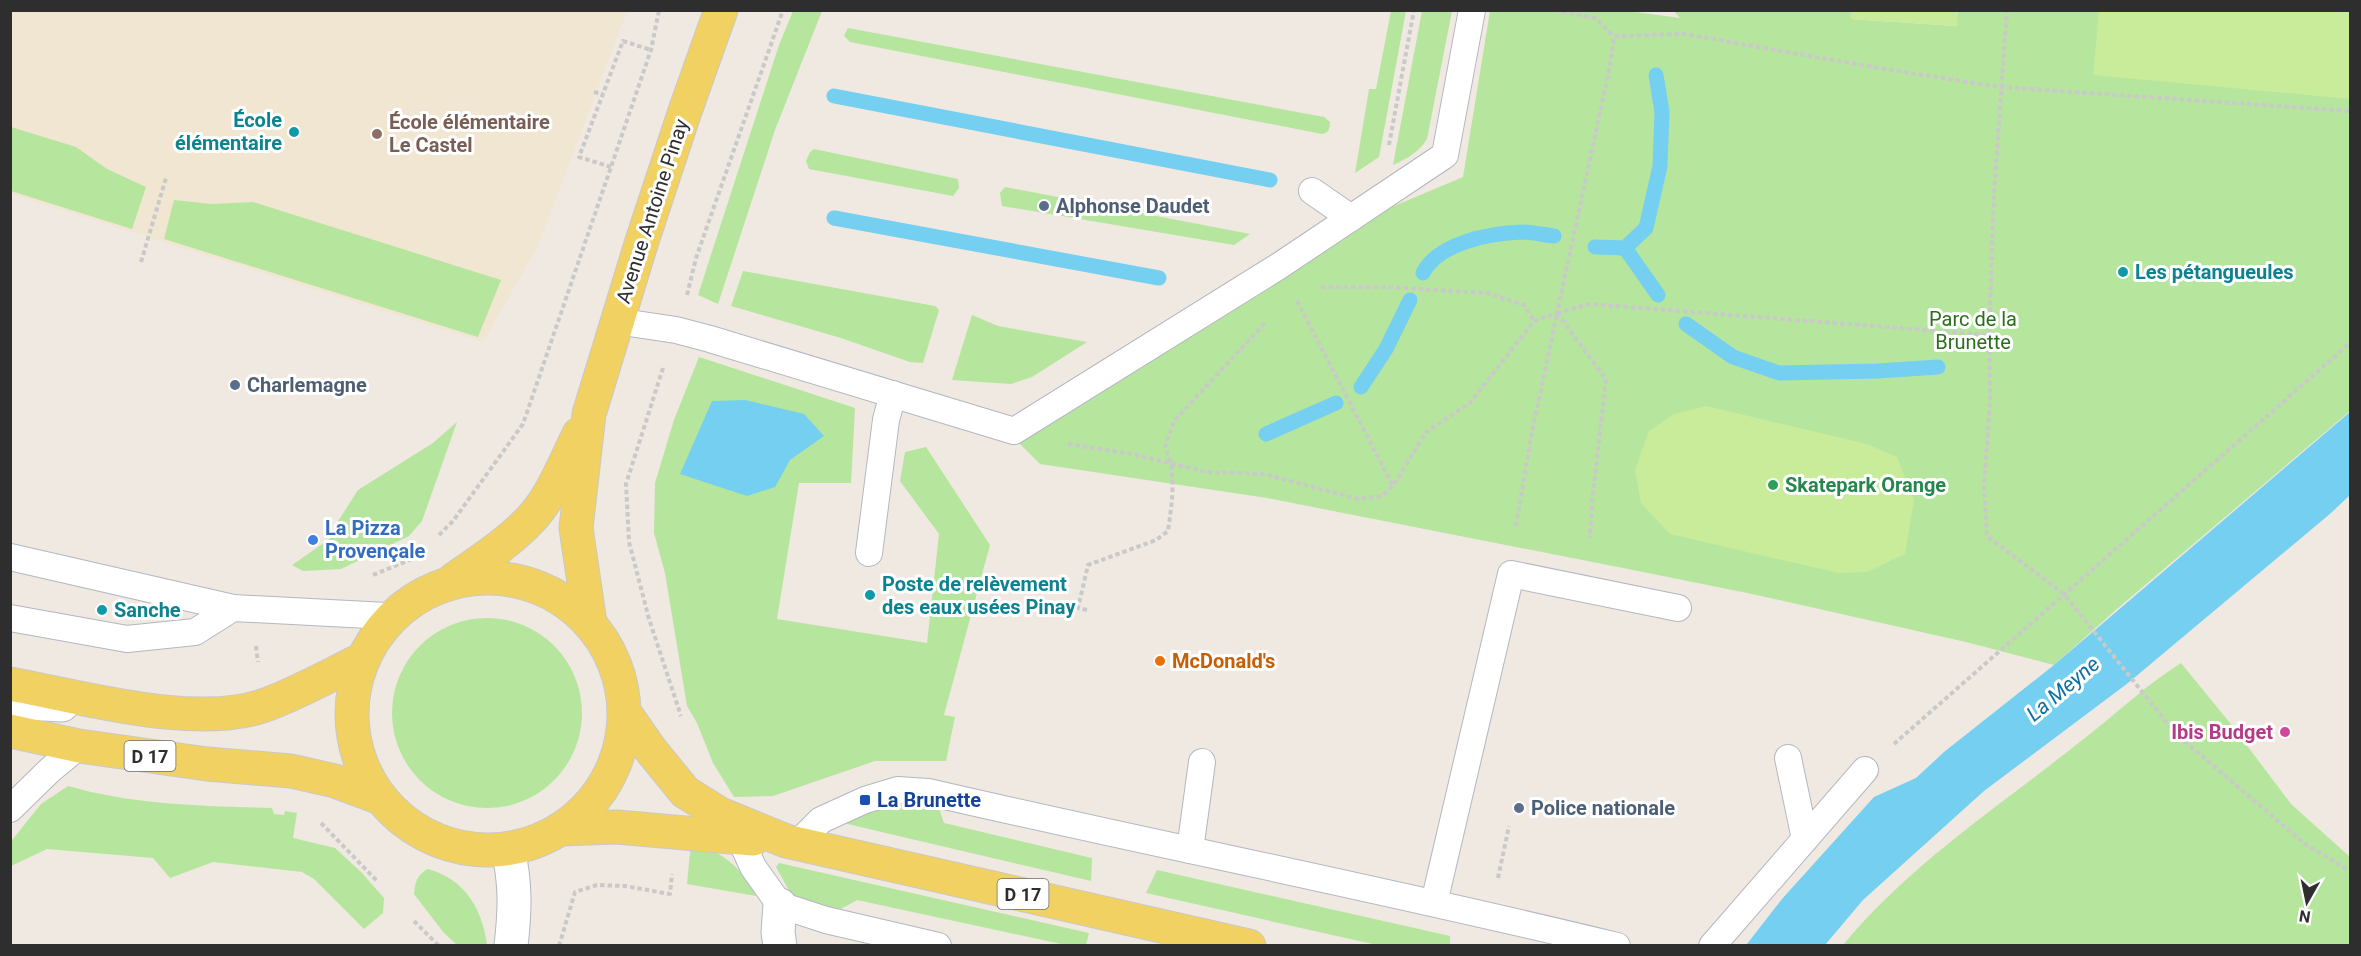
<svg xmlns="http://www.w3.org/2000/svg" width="2361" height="956" font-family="Roboto,sans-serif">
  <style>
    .education { fill: #f0e6d1 }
    .green { fill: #b6e59e }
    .pitch { fill: #c9ec9a }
    .water { fill: #75cff0 }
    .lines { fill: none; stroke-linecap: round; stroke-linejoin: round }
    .stream { stroke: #75cff0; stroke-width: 15 }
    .service-casing { stroke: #b4b7c1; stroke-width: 28 }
    .minor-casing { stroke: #b4b7c1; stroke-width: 35 }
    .primary-casing { stroke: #c9c9c9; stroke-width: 35 }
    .path { stroke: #c9c9c9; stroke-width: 4; stroke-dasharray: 4.5 3; stroke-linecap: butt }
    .service { stroke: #fff; stroke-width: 26 }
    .minor { stroke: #fff; stroke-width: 33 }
    .primary { stroke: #f2d163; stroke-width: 33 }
    .culture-dot { fill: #0f9aa8; stroke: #fff; stroke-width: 2 }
    .education-dot { fill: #8d6e63; stroke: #fff; stroke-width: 2 }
    .service-dot { fill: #5c6f8a; stroke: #fff; stroke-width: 2 }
    .leisure-dot { fill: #2e9e5b; stroke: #fff; stroke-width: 2 }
    .shop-dot { fill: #3f7fe0; stroke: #fff; stroke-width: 2 }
    .food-dot { fill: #e8710a; stroke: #fff; stroke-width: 2 }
    .hotel-dot { fill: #d1479c; stroke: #fff; stroke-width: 2 }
    .transit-dot { fill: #1a4fb4; stroke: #fff; stroke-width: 2 }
    .labels { text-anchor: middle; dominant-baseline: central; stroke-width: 6; stroke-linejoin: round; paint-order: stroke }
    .shield { fill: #fff; stroke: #6d6d6d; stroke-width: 1.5 }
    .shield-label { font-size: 18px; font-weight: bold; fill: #2e2e2e }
    .culture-label { font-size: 20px; font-weight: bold; fill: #0d838f; stroke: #fff; text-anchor: start }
    .education-label { font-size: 20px; font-weight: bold; fill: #785e54; stroke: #fff; text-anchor: start }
    .service-label { font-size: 20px; font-weight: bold; fill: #4e5e75; stroke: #fff; text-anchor: start }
    .street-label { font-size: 20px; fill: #2e2e2e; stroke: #fff }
    .park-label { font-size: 20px; fill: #2c6e1b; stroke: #fff }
    .leisure-label { font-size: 20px; font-weight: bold; fill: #27864d; stroke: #fff; text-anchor: start }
    .shop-label { font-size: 20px; font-weight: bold; fill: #366cbe; stroke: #fff; text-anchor: start }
    .food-label { font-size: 20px; font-weight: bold; fill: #c56008; stroke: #fff; text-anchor: start }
    .hotel-label { font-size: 20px; font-weight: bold; fill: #b23c85; stroke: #fff; text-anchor: end }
    .transit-label { font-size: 20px; font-weight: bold; fill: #164399; stroke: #fff; text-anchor: start }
    .water-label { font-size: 21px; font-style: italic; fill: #0d6fa3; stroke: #fff }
  </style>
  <rect width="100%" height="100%" fill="#efe9e1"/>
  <path class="education" d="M11,11H627L537,248L483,342L11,194Z"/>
  <g class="green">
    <path d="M1621,10L1680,18L1674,11L1852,10L1851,19L1956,26L1958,10L2350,11V411L2118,608L2054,665L1966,642L1752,594L1628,569L1267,498L1040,464L1018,442L1380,212L1463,177L1490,11Z"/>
    <path d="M793,11H822L775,130L718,304L698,295L779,45Z"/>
    <path d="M1391,11H1406L1379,157L1355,173L1369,89H1376Z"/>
    <path d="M1422,11H1452L1427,139C1419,152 1408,158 1393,165Z"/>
    <path d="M848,28L1324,117L1330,122C1330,128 1329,133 1322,134L850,42L844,36Z"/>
    <path d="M11,127L76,147L107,169L146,187L132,229L11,191Z"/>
    <path d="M814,149L958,179L959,188L953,196L809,169L806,161L810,152Z"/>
    <path d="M1005,187L1250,234L1234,245L1002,206L1000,193Z"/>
    <path d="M174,200L211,204L253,202L501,280L478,337L164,239Z"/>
    <path d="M743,271L935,306L939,310L923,363L910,362L841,338L731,306Z"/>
    <path d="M972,315L998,326L1087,342L1032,377L1011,384L952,380Z"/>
    <path d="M699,357L855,408L851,483H799L777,619L927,643L939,534L900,481L905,452L926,447L990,545L944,715L955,717L946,761H875L773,796L734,797L713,763L697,723L687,706L665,573L654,533L655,483L674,420Z"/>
    <path d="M457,422L422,521L409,536L341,569L303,571L292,565L334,536L337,523L358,490L433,443Z"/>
    <circle cx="487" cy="713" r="95"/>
    <path d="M2181,663L2230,723L2291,804L2350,857V945H1843C1913,860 2010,799 2095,730C2125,706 2148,684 2181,663Z"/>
    <path d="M68,786C134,805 203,806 272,808L274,814L284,815L285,811L297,813L293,838L335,848L361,872L384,898L383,913L364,929L314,879L302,872L213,862L170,878L153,858L47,849L11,866L12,840L41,804Z"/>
    <path d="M908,804L938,805L944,823L1092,858L1091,881L839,822L841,817Z"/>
    <path d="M691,843C721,850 742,868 756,896L687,884Z"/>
    <path d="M779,863L1089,933L1086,945H1066L857,900L841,909L818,905L791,894L776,867Z"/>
    <path d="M428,869C466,880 482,909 487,945H457L444,933L414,894C415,883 417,874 428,869Z"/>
    <path d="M1157,870L1450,936V945H1377L1146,893Z"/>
  </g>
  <g class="pitch">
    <path d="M1852,11H1958L1957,26L1851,19Z"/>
    <path d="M2099,11H2350V99L2093,75Z"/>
    <path d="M1706,406L1867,444L1897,457L1914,500L1905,554L1867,572L1839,573L1670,534L1641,503L1635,470L1649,431L1674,414Z"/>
  </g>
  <g class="water">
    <path d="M745,400L804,414L824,436L790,460L775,487L747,496L680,474L712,401Z"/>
    <path d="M2350,412V495L2331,513L2128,683L1984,791L1863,900L1825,945L1759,946L1747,944L1782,899L1874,797L1916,778L1944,752L2054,665Z"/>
  </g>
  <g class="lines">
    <g class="stream">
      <path d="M834,96L1270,180"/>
      <path d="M834,218L1159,278"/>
      <path d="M1595,247L1625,248L1646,228L1660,166L1662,112L1656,75"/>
      <path d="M1625,248L1658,295"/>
      <path d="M1423,273C1438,243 1490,233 1522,232C1532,232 1544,235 1554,236"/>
      <path d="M1686,324L1733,357L1779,373L1878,371L1938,367"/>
      <path d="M1361,387L1386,349L1410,300"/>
      <path d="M1266,434L1336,403"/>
    </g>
    <defs>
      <g id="service">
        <path d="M1312,191L1351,218"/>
        <path d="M616,321L676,330L710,339L1014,431L1279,266L1445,155L1472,10"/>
        <path d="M869,553L886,420L893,394"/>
        <path d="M10,557L233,608L387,616"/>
        <path d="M10,618L127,639L195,632L233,608"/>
        <path d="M1788,758L1805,839"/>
        <path d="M10,809L50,770L79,746"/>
        <path d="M740,838L753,867L780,905L826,920L938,946"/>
        <path d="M798,843L821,820L865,800L898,790L928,792C1157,845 1388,890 1617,946"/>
        <path d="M1190,850L1202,762"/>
        <path d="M1434,903L1511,574L1678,608"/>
        <path d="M1712,946L1865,770"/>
      </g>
      <g id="minor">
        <path d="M10,702L62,705"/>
        <path d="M508,849C516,884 515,911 511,946"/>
        <path d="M780,905L778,932L780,946"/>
      </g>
      <g id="primary">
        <circle cx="488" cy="714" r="136"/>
        <path d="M453,580C480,561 507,544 530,520C552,497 565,462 579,434"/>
        <path d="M590,623L576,528L589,414L642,241L685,111L721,10"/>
        <path d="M10,684C82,697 199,731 268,704C300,692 332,674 363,659"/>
        <path d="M625,713L650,749L685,792L720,814L786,841L1249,946"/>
        <path d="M10,731L79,746L207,764L291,771L335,781L381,798"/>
        <path d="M561,829L617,827L753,839"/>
      </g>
    </defs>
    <use href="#service" class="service-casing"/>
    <use href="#minor" class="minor-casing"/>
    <use href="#primary" class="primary-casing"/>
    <g class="path">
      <path d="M1555,10L1595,18L1614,36L1684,34L1879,68L2000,87L2350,111"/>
      <path d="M594,92L603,94"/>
      <path d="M1389,145L1414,10"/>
      <path d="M611,167L579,157L623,41L651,50"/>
      <path d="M141,262L166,178"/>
      <path d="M1321,287H1385L1487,293L1524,305L1534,321"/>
      <path d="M687,295L696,258L783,10"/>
      <path d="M1297,301L1393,486"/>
      <path d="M1557,313L1590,304L1989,335L1990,400L1984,487L1987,536L2064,594L2175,733L2305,844L2350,871"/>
      <path d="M1557,313L1606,379L1592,503L1590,538"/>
      <path d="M1989,335L1994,193L2007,10"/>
      <path d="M663,368L626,484L629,542L649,619L681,716"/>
      <path d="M1068,444L1132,454L1207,472L1264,474L1358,499L1382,496L1393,486L1426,432L1470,403L1534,321L1557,313L1610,66L1614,36"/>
      <path d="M1516,526L1531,437L1557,314"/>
      <path d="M439,535L453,521L523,424L651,50L659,10"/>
      <path d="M373,575L419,556"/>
      <path d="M1087,610L1078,608L1088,565L1156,540L1168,531C1172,502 1177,474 1165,447L1174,421L1265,323"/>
      <path d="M256,646L258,662"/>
      <path d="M1894,744L2350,343"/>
      <path d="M321,823L377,881"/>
      <path d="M1498,878L1509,826"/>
      <path d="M414,921L439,946"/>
      <path d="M559,946L575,892L597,885L625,886L670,894L672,874"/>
    </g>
    <use href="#service" class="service"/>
    <use href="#minor" class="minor"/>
    <use href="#primary" class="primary"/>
  </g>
  <g class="culture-dot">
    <circle cx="294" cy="132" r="6"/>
    <circle cx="2123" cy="272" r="6"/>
    <circle cx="870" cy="595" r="6"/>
    <circle cx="102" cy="610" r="6"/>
  </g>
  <circle class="education-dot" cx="377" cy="134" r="6"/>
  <g class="service-dot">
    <circle cx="1044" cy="206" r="6"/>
    <circle cx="235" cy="385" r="6"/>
    <circle cx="1519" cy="808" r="6"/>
  </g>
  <circle class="leisure-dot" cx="1773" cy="485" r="6"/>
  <circle class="shop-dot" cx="313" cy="540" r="6"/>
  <circle class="food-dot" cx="1160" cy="661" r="6"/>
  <circle class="hotel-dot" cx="2285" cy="732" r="6"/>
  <rect class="transit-dot" x="859" y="794" width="12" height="12" rx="3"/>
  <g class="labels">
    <g class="shield">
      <rect x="124.5" y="741" width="51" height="30" rx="4.5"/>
      <rect x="997.5" y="879" width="51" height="30" rx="4.5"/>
    </g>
    <g class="shield-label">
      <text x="150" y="756">D 17</text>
      <text x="1023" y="894">D 17</text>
    </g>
    <g class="culture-label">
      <text x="282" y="120" text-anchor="end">École<tspan x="282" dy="23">élémentaire</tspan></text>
      <text x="2135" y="272">Les pétangueules</text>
      <text x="882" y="584">Poste de relèvement<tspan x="882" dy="23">des eaux usées Pinay</tspan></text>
      <text x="114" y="610">Sanche</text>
    </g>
    <g class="education-label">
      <text x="389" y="122">École élémentaire<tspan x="389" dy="23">Le Castel</tspan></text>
    </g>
    <g class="service-label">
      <text x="1056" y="206">Alphonse Daudet</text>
      <text x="247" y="385">Charlemagne</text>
      <text x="1531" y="808">Police nationale</text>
    </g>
    <g class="street-label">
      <text transform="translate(652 211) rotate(-72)">Avenue Antoine Pinay</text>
    </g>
    <g class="park-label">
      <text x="1973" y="319">Parc de la<tspan x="1973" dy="23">Brunette</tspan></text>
    </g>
    <g class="leisure-label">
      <text x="1785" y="485">Skatepark Orange</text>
    </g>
    <g class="shop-label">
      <text x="325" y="528">La Pizza<tspan x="325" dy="23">Provençale</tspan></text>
    </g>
    <g class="food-label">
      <text x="1172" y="661">McDonald's</text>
    </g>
    <g class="hotel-label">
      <text x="2273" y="732">Ibis Budget</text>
    </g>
    <g class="transit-label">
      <text x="877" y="800">La Brunette</text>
    </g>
    <g class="water-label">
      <text transform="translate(2063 689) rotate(-40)">La Meyne</text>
    </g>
  </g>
  <rect width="2361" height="956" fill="none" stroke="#2e2e2e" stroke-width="24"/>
  <g transform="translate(2307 902) rotate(189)" stroke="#ffffff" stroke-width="4.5" paint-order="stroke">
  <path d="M0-4.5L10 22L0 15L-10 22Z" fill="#2e2e2e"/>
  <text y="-9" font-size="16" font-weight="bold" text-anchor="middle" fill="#2e2e2e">N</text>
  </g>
</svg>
